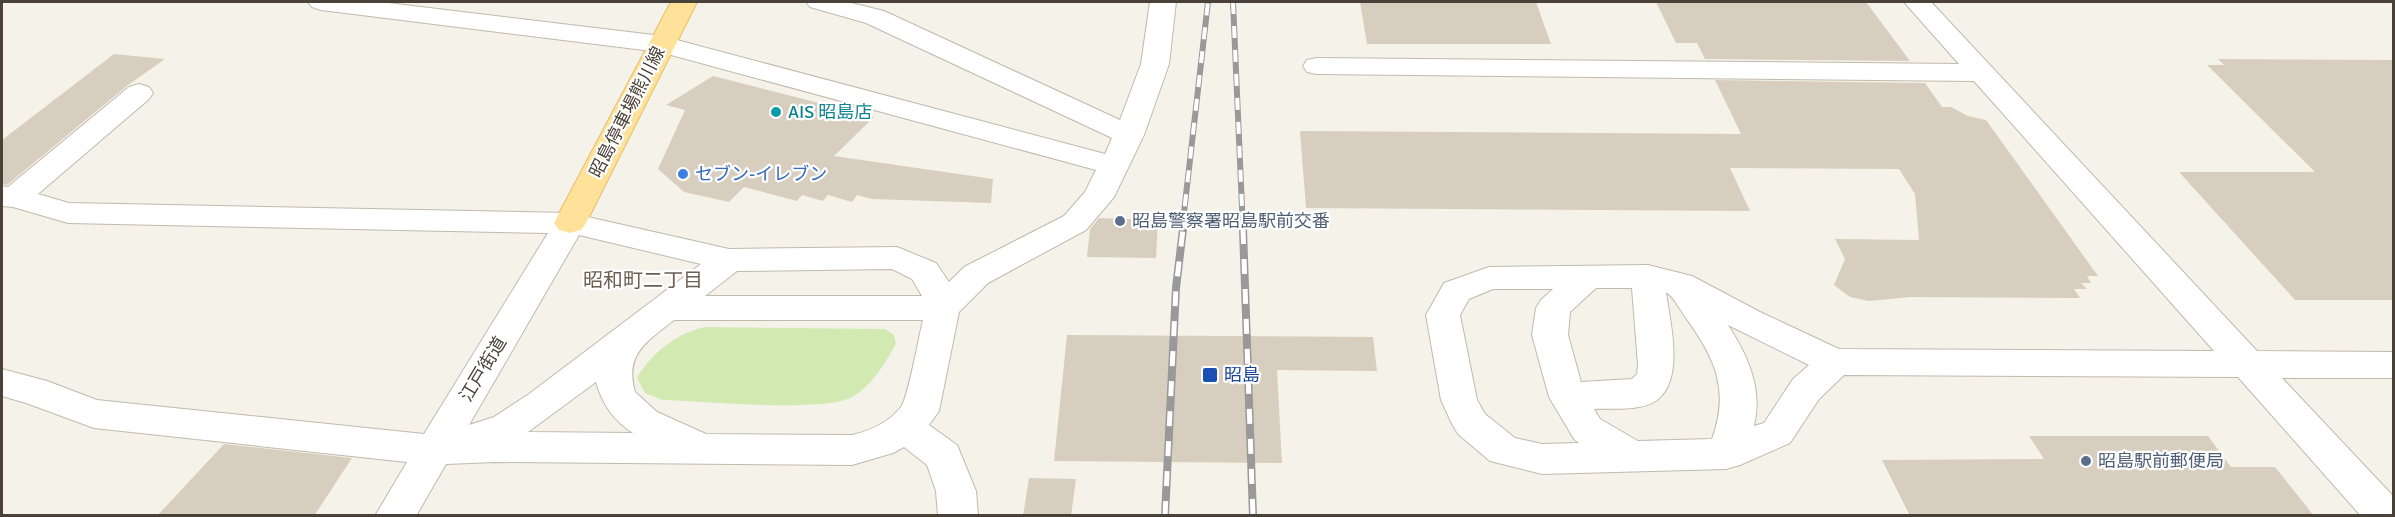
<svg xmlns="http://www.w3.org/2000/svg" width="2395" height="517" font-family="Signika,'Noto Sans JP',sans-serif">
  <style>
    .green { fill: #d2eab2 }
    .building { fill: #d8cebf }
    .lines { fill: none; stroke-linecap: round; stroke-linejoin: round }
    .minor-casing { stroke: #c1baac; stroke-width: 2 }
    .major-casing { stroke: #e8bf66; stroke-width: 2 }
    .minor { fill: #fff; fill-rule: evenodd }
    .major { fill: #ffe199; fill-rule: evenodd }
    .rail-far1-casing { stroke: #999; stroke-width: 6 }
    .rail-casing { stroke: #999; stroke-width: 8 }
    .rail-far1 { stroke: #fff; stroke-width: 4; stroke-dasharray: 12; stroke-linecap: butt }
    .rail { stroke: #fff; stroke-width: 5; stroke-dasharray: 15; stroke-linecap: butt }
    .culture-dot { fill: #0f9aa8; stroke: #fff; stroke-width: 2 }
    .shop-dot { fill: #3f7fe0; stroke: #fff; stroke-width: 2 }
    .service-dot { fill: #5c6f8a; stroke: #fff; stroke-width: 2 }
    .transit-dot { fill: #1a4fb4; stroke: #fff; stroke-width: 2 }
    .labels { text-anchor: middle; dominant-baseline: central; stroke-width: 4.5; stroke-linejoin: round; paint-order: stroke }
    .street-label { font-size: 18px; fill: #4a4238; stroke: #fff }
    .culture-label { font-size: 18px; fill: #0d838f; stroke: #fff; text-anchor: start }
    .shop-label { font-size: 18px; fill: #366cbe; stroke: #fff; text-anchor: start }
    .service-label { font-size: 18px; fill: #4e5e75; stroke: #fff; text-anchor: start }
    .transit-label { font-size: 18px; fill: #164399; stroke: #fff; text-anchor: start }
    .neighbourhood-label { font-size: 20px; fill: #6d604e; stroke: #fff }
  </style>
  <rect width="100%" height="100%" fill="#f5f2ea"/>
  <path class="green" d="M706,327L885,329L894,335L896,344C885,363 872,386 852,397C824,413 701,401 663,400L645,393L637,378C651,353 678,332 706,327Z"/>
  <g class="building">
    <path d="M1360,2H1536L1551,44H1367Z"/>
    <path d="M1656,2H1866L1910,61L1705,59L1697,43H1676Z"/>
    <path d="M114,54L165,59L128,85L7,185L2,184V140Z"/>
    <path d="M2218,59L2394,60V300H2295L2179,172H2315L2207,65H2224Z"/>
    <path d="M713,76L874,117L834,156L993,179L991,203L872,199L857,195L852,202L828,195L823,201L802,195L797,201L744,187L729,202L684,192L658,169L685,110L666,105Z"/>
    <path d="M1715,80L1925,83L1942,107H1951L1968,116L1986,120L2098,276H2087L2091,283H2081L2087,289H2074L2080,298L1911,297L1869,301L1850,297L1834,285L1845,259L1835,239L1919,240L1915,194L1899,169L1730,168L1750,211L1306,208L1300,131L1741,134Z"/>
    <path d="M1099,218L1158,220L1156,258L1087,257L1090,229Z"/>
    <path d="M1067,335L1373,337L1377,371L1277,370L1282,463L1054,461Z"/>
    <path d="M2029,436H2208L2231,467H2275L2314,516H1910L1882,460L2044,459Z"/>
    <path d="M224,444L352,458L314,516H157Z"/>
    <path d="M1029,478L1076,479L1071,516H1023Z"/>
  </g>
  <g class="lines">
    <defs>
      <g id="minor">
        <path d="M308,2H380L662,36L1105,154L1112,138L866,23L810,7L806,2H847L884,11L1120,120L1141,64L1150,2H1176L1169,64L1144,135L1114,197L1086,230L988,283L959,312L939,411L929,425L957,445L976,491L978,516H938L936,491L927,465L904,447L893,453L852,465L495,462L446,464L416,516H375L407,462L94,428L26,403L2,396V369L47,381L97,400L424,434L548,233L68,223L13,207L2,206V186L8,187L129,87L139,84L149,87L153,93L149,99L38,194L69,203L570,213L729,249L897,247L936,263L949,282L964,267L1064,216L1085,192L1096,170L660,52L321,10L312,7ZM579,235L701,264L529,394L494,417L469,425ZM892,269L912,279L922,296H705L737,271ZM674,320H923C919,336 908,398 901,407C889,422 870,431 852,435L706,434L657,412L635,392C624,353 648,341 674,320ZM596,382C602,404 614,421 633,433L528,432Z"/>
        <path d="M1904,2H1931L2257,351L2394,352V378H2282L2394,497V516H2361L2238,377L1844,375L1819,399L1790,443L1740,465L1726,469L1542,474L1490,461L1458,434L1452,424L1441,400L1426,315L1444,283L1489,267L1648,265L1692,276L1760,312L1839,349L2214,351L1974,81L1317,74L1307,72L1303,66L1307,60L1317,58L1959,64ZM1596,288H1632L1638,365L1637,374L1632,379L1581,382L1568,335L1570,312ZM1493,289H1553L1541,300L1536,308L1532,335L1549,397L1574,439L1579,443L1542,444L1515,438L1485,414L1477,400L1460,315L1469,299ZM1666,292C1674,297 1680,310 1686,318C1715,358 1730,390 1712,439L1638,441L1600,419L1594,409C1611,408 1639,411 1654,402C1686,383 1670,322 1666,292ZM1728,325L1809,365L1793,379L1764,423L1754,426C1763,389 1748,356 1728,325Z"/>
      </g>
      <path id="major" d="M671,2H697L586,223L581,230L570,233L559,230L554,223Z"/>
    </defs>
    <use href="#minor" class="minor-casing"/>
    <use href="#major" class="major-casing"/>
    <use href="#minor" class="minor"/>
    <use href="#major" class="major"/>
    <defs>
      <g id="rail-far1">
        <path d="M1233,2L1243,230"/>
        <path d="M1182,230L1208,2"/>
      </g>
      <g id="rail">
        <path d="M1243,229L1253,516"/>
        <path d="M1165,516L1176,288L1183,229"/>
      </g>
    </defs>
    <use href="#rail-far1" class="rail-far1-casing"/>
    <use href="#rail" class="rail-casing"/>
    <use href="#rail-far1" class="rail-far1"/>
    <use href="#rail" class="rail"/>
  </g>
  <circle class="culture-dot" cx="776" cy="112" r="6"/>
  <circle class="shop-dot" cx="683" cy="174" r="6"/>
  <g class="service-dot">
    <circle cx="1120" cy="221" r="6"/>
    <circle cx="2086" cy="461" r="6"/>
  </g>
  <rect class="transit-dot" x="1202" y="367" width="16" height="16" rx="3"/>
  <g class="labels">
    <g class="street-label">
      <text transform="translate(627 112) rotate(-63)">昭島停車場熊川線</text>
      <text transform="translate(483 369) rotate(-59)">江戸街道</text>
    </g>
    <g class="culture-label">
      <text x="788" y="112">AIS 昭島店</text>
    </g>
    <g class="shop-label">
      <text x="695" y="174">セブン-イレブン</text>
    </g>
    <g class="service-label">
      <text x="1132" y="221">昭島警察署昭島駅前交番</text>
      <text x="2098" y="461">昭島駅前郵便局</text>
    </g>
    <g class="transit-label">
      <text x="1224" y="375">昭島</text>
    </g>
    <g class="neighbourhood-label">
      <text x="643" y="280">昭和町二丁目</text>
    </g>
  </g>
  <rect width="2395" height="517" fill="none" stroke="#4a4238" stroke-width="6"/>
</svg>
